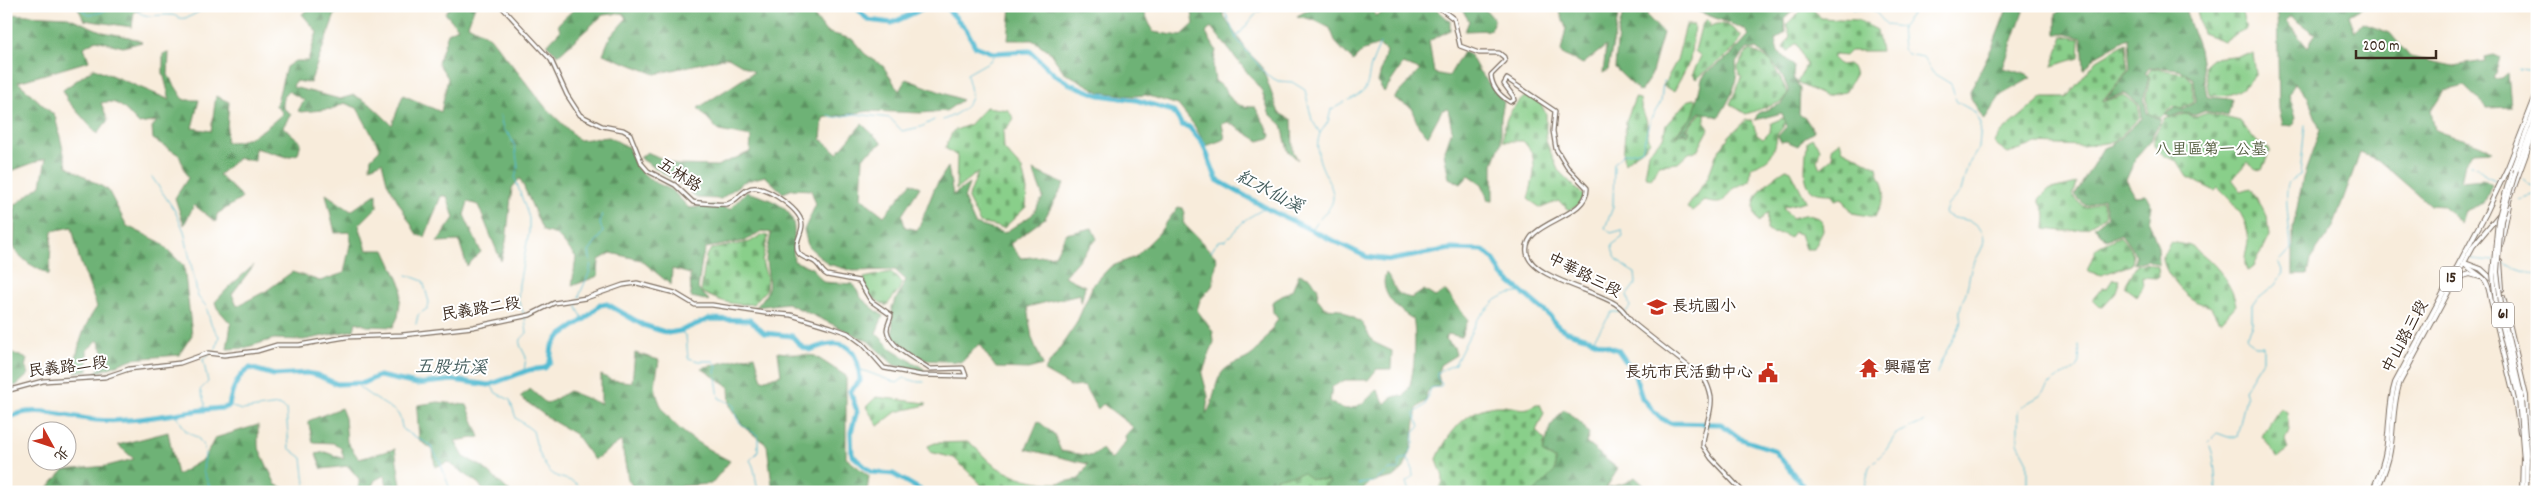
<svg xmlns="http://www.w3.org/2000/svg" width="2543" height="498" font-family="Dekko,'LXGW WenKai TC',sans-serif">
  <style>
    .forest { fill: url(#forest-firs); stroke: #546e4a; fill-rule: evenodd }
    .cemetery { fill: url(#cemetery-stones); stroke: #627c54 }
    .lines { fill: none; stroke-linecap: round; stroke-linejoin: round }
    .stream { stroke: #54bbd2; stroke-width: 1 }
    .river { stroke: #54bbd2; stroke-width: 5 }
    .secondary-casing { stroke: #7d6e60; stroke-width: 5.5 }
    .primary-casing { stroke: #7d6e60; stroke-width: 6 }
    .trunk-casing { stroke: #7d6e60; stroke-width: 6 }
    .secondary { stroke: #fff; stroke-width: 3 }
    .primary { stroke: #fff; stroke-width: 4 }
    .trunk { stroke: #fff; stroke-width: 4 }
    .trunk-bridge-casing { stroke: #7d6e60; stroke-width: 6; stroke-linecap: butt }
    .trunk-bridge { stroke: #fff; stroke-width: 4 }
    .labels { text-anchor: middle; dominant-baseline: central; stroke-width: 4; stroke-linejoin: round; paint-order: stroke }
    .shield { fill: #fff; stroke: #766a62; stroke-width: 1 }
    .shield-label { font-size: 15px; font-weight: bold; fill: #3b2a1e }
    .park-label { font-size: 16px; fill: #525c3e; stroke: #fff }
    .street-label { font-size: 16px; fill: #3b2a1e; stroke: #fff }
    .poi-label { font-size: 16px; fill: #3b2a1e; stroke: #fff; text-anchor: start }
    .water-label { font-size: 18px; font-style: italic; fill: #445d5d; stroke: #fff }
  </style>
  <defs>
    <pattern id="forest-firs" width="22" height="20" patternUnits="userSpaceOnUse" patternTransform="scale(1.25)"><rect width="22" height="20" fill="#6eb276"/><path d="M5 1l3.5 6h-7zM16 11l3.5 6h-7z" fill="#5c9160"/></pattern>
    <pattern id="cemetery-stones" width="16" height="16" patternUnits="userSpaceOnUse" patternTransform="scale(1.25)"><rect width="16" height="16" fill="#89cf8a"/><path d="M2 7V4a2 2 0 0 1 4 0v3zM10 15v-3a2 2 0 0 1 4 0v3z" fill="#71a870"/></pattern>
  </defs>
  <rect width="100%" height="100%" fill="#fff"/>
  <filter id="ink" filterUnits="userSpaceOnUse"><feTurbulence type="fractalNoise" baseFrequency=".02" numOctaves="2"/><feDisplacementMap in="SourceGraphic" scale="10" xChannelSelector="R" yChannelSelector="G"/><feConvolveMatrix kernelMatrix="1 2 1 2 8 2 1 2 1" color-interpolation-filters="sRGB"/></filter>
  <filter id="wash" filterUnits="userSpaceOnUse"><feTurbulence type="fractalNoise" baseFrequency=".0096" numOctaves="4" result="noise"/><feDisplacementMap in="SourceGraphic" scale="20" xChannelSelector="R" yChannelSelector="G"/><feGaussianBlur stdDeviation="1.12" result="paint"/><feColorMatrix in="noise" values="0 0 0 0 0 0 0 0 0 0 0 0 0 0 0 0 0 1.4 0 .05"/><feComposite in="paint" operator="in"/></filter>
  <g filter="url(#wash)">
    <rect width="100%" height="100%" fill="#f8ecdb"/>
    <g class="forest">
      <path d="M77,6H147L148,8L134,12L132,27L84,20Z"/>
      <path d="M314,6H338L310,83L295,81L293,87L340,99L354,95L370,104L392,125L403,95L441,112L448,78L438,63L448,33L458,28L445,13L451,6H475L468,25L490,37L546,108L579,140L609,137L628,147L636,167L652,181L672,190L689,208L714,205L730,209L746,192C762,196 789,204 793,222C796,234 792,249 794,261L812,268L823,282L853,284L862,299L883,316L876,333L892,349L924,369L922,373L894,365L868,341L787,303L756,307C774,288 768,283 766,260C766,252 770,242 771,233L762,231L745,241L706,248L702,259L698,289L710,301L691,297L690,274L672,269L671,285L641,260L611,253L599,260L598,276L572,286L576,257L557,235L543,231L520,178L512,188L506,242L501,261L478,205L468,202L464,215L481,252L467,266L459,241L437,242L454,218L447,196H441L425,237L417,235L387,182L382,162L370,167L371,158L380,149L357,108L344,103L332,109L301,112L298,111L304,100L288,91L283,97V108L291,114L283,127L301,142L298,154L287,157L255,148V161L238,158L219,175L242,197L241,199L217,214L216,222L194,205L184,225L175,198L188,178L179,155L153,139L152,127L157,121L139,124C127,112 119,98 101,103L108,120L97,134L67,100L63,90L94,68L170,100L163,73V54L169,53L168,75L184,100H199L192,128L211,131L216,96L229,102L226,142C249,143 267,128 283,113L276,106L286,67L295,61H308L317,32L302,14Z"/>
      <path d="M574,6H807L826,32L852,39L865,54L883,66L899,91L906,79L962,100L946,111L921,113L869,111L823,118L821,139L837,153L862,124L882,143L863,157L861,198L884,216L911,183L920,187L902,215L905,227L918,230L935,187L948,167L953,195L969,184L964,199L975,224L1004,233L1032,215L1043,197L1033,170L1064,184L1045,218L1010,244L1021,258L1055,255L1066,234L1092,228L1097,239L1064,276L1085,286L1081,304L1080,294L1027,307L1032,338L1043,365L1028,369L996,368L979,344L962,362L925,360L893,338L892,307L906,280L895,270L853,271L828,264L808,246L804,230L816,204L811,190L793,189L783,193L765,176L743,182L721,199L696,198L686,188L640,158L647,152L676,165L717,166L750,152L751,137L719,131L698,108L754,72L728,57L655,74L603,54L610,37L626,19L623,13L603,15L558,55L547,45L560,31L558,24L574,9Z"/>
      <path d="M1011,6H1148L1144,11L1153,32L1181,36L1194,24L1191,6H1220L1226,20L1248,52L1261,65L1279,113L1292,120L1293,151L1298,160L1288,151L1282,125L1269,113L1262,91L1211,27L1206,33L1216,50L1213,67L1215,81C1235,93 1224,107 1255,107L1271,135L1270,138L1259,141L1228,122L1222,124L1225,139L1206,146L1194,125L1178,105L1146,95L1133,96L1100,92L1064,72L1048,50L1032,40H1008Z"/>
      <path d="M1315,6H1374L1375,16L1382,13L1383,6H1433L1450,21V30L1429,41L1434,73L1449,76L1463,52L1470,55L1479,71L1504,102L1501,117V143L1493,164V200H1488L1482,184L1469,175L1461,184L1449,178L1444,153L1452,130L1448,109L1442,110L1428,136L1419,127L1411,108L1394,98L1420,70L1403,64L1384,92L1378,82L1386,51L1379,45L1364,50L1353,61L1336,43L1330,28L1314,20L1297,16Z"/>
      <path d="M1460,6H1482L1494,19L1491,30L1465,31L1469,21Z"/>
      <path d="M1558,6H1620L1608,70L1603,73L1606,46L1583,64L1563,55L1561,51L1566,28Z"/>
      <path d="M1625,6H1648L1647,16L1663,33L1651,76L1640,92L1615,68L1618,32Z"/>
      <path d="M1684,6H1799L1784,19L1785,33L1775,40L1778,52L1794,66L1793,77L1800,89L1799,114L1806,119L1814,132L1804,138L1798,146L1786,141L1781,142L1778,136L1787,126L1782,113L1755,120L1758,113L1781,104L1789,92C1782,72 1773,61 1756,49H1747L1736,64C1739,85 1729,100 1719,117L1700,112L1686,129L1690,132L1687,135L1683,132L1677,137L1678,132L1693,116L1702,79L1706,73L1731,55L1749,35L1744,29Z"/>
      <path d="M2008,6H2025L2003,68L2026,74L2031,78L2001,95L1984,120L1971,98L1970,91L1993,45Z"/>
      <path d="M2085,6H2189L2186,12L2199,49L2207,97L2232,99L2228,116L2205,111L2195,115L2182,113L2170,117L2165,115L2176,107L2183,110L2195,102L2194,79L2178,69L2149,67L2145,73L2149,77L2144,97L2147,113L2161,120L2153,134L2151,141L2136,158L2126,180L2135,196L2146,195L2152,206L2149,222L2158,247L2159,265L2147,260L2134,264L2136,255L2121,234L2106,240L2094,227L2108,216L2103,198L2086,206L2075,195L2103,148L2112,145L2142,118L2140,105L2124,93L2105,100L2130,69L2128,38L2096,56L2084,70L2082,38L2066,34H2056V13C2065,7 2075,10 2085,6Z"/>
      <path d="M2277,6H2365L2349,15L2355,32L2362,23L2390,33L2410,57L2453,66L2485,61L2484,57L2493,55L2500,58L2493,79L2502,78L2508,73L2511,107L2487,108L2464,86L2444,91L2431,111L2435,130C2454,139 2475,139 2492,151L2474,152L2465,163L2461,181L2483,179L2492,185L2484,203L2465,211L2461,224L2443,206L2430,205L2378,160L2360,153L2333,227L2310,260L2307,275H2293V228L2303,178L2320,130L2308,97L2294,82L2289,95L2296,118L2292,126L2283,125L2279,109ZM2290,16L2315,34L2308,48L2286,21Z"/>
      <path d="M6,14L68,17L103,32L129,37L142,42L123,47L96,40L84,47L89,61L18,82L55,116L67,166L108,190L127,226L160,242L184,266L192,335L179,355L132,359L94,374L107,360L98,340L87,350L88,371L73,372C78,348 82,327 97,307L79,258L72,227L52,231L49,275L28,263L14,250L15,205L41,185L46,158L6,173Z"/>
      <path d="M377,193V207L359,225L367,250H385L402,287L398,317L393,327L367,326L356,322L354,330L304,340L274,339L244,348L227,349L231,324L217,308L215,302L229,287L254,265L232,294L237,306L266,291L292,272L320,281L344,273L351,240L349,232L335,233L326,194L351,211Z"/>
      <path d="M1178,207L1183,208L1185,213L1183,222L1185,225L1217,258L1213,285L1200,300L1197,310L1213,332L1214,342L1202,374L1208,396L1206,414C1215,402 1213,387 1221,374C1229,362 1243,363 1253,354C1263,345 1270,331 1278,319L1273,312L1272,302L1292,290L1299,274L1311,278L1318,289L1317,298L1325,308L1340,309L1362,323L1373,342L1392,351L1391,369H1377L1368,380H1345L1332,387L1330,401C1347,418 1365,404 1377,389L1385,404C1390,398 1395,394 1403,397C1415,389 1417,333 1413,319C1397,310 1378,292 1386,273C1397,285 1391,295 1412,298L1424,290L1435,297L1446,291L1468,320L1461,337L1448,334L1445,338L1454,347L1456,355L1440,365L1438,374L1440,383L1438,387H1433L1427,392L1426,401L1417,408L1411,450L1404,468L1394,477L1371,482L1360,492H1320L1330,481L1276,478L1277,492H1065L1058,483L1079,479L1088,464L1026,449L1038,421L1054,434L1061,451L1091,456L1102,449L1111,460L1126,441L1125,436L1133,427L1103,404L1098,409L1084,386L1072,387L1044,371L1076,324L1093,285L1110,267L1135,257L1158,234Z"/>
      <path d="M6,319L8,351L27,359L25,367L29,374L17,385L6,388Z"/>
      <path d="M778,352L815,356L846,376V458L869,476L867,492H773L767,445L745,428L730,407L729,387L701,368L755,355L762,380L781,375Z"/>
      <path d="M635,353L659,360C658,369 654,382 656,391C662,425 703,447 730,461L711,484L682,486L676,492H636L628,479L621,441L594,460L575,434L551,420L520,397L530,389L547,404L569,391L601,404V375L611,380L632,382Z"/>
      <path d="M438,402L467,405L480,437L455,441L464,457L483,467L510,492H484L479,484L448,462L435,467L433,450L419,440L417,410L418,405Z"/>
      <path d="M341,408L345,418L347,442L359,459L395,449L402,492H388L385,475L375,480L369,492H359V479L348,466L322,469L316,454L325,452L344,459L341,448L333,443L313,442L308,421Z"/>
      <path d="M1564,409L1581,423L1589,434L1586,443L1618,469L1606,488L1626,483L1635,477L1651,492H1534L1555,471V459L1543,453L1550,427Z"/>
      <path d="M258,425V446L276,485L296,492H49L48,488L64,470L107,466L134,459L118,445L168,432L177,475L204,459L215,438Z"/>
    </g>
    <g class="cemetery">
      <path d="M1805,6H1810L1821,18L1858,20L1877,30L1881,51H1850L1845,56L1836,55L1833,58L1840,65L1848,64L1853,68L1855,75L1845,92L1825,96L1797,83L1806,65L1796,43L1788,51L1783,48L1790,36L1786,25Z"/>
      <path d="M2196,6H2240L2246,28L2224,41L2202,33Z"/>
      <path d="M1707,19L1710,22L1709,27C1724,19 1730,27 1742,36L1735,49L1696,79L1692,75L1701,56L1695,51L1701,27Z"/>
      <path d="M1686,25H1694L1690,61L1674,91L1663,86L1677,60Z"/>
      <path d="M2063,36L2080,39L2079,58L2052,66Z"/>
      <path d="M2126,43L2128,70L2102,102L2123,95L2138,105L2140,117L2114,142L2082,146L2036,144L2008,153L1994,143L2002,132L2042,98H2066L2097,60Z"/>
      <path d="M1751,50L1771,61L1788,93L1781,102L1746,114L1730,104L1742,77L1739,75L1738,67L1747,52Z"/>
      <path d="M2253,54L2256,74C2242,91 2232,98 2209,95L2204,65L2212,58Z"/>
      <path d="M2151,68L2184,73L2193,81V102L2182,109L2174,106L2160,118L2149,114L2146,96L2150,77L2147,74Z"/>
      <path d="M1527,95L1541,104L1546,114V141L1558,170L1584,196L1577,206L1570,210L1558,201L1541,208L1528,199C1534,177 1540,158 1523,141H1503C1504,119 1509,109 1527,95Z"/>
      <path d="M1635,98L1640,99C1641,107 1643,112 1646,119C1648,126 1646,133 1650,141C1644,152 1633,154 1625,163L1623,158L1626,121Z"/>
      <path d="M1694,99L1697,101L1693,116L1678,131L1676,137L1683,133L1688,136L1691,131L1687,129L1701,113H1705V122L1709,129L1698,150L1689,153L1678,163L1658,165L1651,179L1645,176L1649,151L1663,138L1666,125L1687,101Z"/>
      <path d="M986,107L1008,110L1014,119L1003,132L1004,149L1022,169L1027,190L1026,207L1004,228L980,223L968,199L978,172L956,190L957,156L945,148L953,131L969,125Z"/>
      <path d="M2207,113L2240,121L2257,142L2270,150L2262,170L2256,169L2247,162L2232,179L2241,191L2251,188L2267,217L2269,236L2253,268L2247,271C2241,259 2250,245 2248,233C2244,213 2232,201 2218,188L2215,191L2187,177L2177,161L2163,155L2154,146V136L2164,119L2185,114L2196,117Z"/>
      <path d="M1783,118L1786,122C1784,128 1778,131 1777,136C1774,154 1771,161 1751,167L1750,181C1745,183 1740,185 1735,188C1720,199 1729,207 1704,201L1692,211L1687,208L1708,177L1716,155L1730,135L1746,120H1752L1757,135L1763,139L1770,132L1771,123Z"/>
      <path d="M1812,138L1820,149L1817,161L1820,168L1833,157L1831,148L1840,141L1842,149L1877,167C1878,176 1883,182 1884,190C1886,198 1878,209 1875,217L1852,213L1842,198L1835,200L1832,194C1827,194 1819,194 1815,192C1799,185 1807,155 1807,142Z"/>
      <path d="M1786,169L1791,171L1806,201L1783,207L1792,218C1804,215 1812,211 1822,221L1823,231L1814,249H1805L1800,234L1794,232L1789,238L1784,234L1771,233L1767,230L1768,212L1759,222C1743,199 1769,180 1786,169Z"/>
      <path d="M2077,183L2073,196L2086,208L2102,200L2106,215C2084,232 2073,233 2045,229L2046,215L2039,199L2048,190Z"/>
      <path d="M761,235L768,236L762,261L767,278L766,290L753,304C733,306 719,301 701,292L706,256L712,249L750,242Z"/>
      <path d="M2120,236C2127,245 2137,254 2131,265L2101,275L2087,271L2096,248Z"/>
      <path d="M2170,242C2176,243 2184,244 2190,246C2211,257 2232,282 2236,305L2222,321L2218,320L2211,307C2204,304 2197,303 2192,299C2181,292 2162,270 2163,256Z"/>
      <path d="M2146,263L2158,267L2159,276L2156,278L2142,277L2143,286L2136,296L2124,287L2137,265Z"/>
      <path d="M891,272L902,282L899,290L886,306L867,294L864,278Z"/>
      <path d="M2113,279L2120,280L2115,294L2103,307L2098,306L2092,300L2103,287L2107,288Z"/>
      <path d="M876,397L926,403V405L896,412L878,426L866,407Z"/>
      <path d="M1536,404H1540L1544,413L1536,431L1545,440L1543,453L1555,459V471L1534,492H1437C1448,478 1441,475 1437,459C1448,432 1471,404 1502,406C1515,406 1525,413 1536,404Z"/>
      <path d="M2280,408L2287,412L2289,430L2285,440L2288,449L2278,458L2262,436Z"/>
      <path d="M969,442C978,449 986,460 995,466C1013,477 1037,484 1058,483L1065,492H980L981,484L954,458L930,452L928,446L935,443Z"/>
      <path d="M1303,473L1311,479L1330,481L1320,492H1277L1276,478Z"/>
    </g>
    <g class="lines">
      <g class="stream">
        <path d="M41,6H52"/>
        <path d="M77,6L89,15L102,12L112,6"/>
        <path d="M132,6C144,21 154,14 171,15C177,15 179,20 185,18C191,17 197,12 203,10"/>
        <path d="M1220,6L1226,14L1236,38L1267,75L1278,81L1292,82L1305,90L1312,120L1320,133C1309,165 1339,183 1332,203C1330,209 1323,214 1320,219"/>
        <path d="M1852,6L1853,10L1872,8L1887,25L1901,27L1903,49L1908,54L1923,57L1933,73L1951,84L1954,94"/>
        <path d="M1902,27L1912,13V6"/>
        <path d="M1236,38L1256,14L1267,6"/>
        <path d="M2519,69L2537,71"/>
        <path d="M1349,100C1369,90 1366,89 1370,70C1372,61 1377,52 1380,43"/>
        <path d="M500,115L503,129L510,136L515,147L518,167L515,178L529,218V232L519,284L518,300L524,314"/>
        <path d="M828,115L833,118L855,114L890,118L902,131L921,127L934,120"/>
        <path d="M943,120C953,116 972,107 971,94C971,88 968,81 967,74L990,61L995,53"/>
        <path d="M1320,133L1328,122L1331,110L1345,102"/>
        <path d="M2471,165L2477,166L2486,176L2500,182"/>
        <path d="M152,177L175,211L184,231L198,297L206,306L211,324L219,336L216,349L203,359L208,382L200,390L205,404L204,409"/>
        <path d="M2523,179L2530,185L2537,187"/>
        <path d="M2519,199L2537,194"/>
        <path d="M1311,231L1317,222"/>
        <path d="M1211,252L1218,241L1226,240L1246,219L1265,208"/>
        <path d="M2472,259L2494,261"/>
        <path d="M2281,260L2291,249C2291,235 2282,188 2290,181C2292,178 2297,177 2300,175L2305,125"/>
        <path d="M2502,263L2537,275"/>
        <path d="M407,275L423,281L429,302L428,308L418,315L416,324"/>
        <path d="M579,297C585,278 594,274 589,252L603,232L600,224L602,214"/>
        <path d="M578,301L577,308L584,320"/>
        <path d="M1626,312L1630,307L1627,295L1636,283L1635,273C1624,267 1612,259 1612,245L1623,237L1622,230L1611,233L1605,228L1613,207L1614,163L1623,154L1642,150L1650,120L1661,102L1663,81"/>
        <path d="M680,331L686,336L688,358L699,361H714L717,367L715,371L719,398L734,405C734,423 745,427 758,436V452L750,460C757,471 754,481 759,492"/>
        <path d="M1593,340L1612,312H1621"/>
        <path d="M859,369L897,383L904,378L918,382H924"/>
        <path d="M524,372L526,357L520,345L521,339L527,333L525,318"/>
        <path d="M1937,373C1942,355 1953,342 1960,325C1962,319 1959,315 1960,310C1961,302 1966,295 1967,288C1969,282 1969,275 1971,269C1975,257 1990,244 1981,230C1972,215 1956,223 1945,213L1947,206L1961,191L1968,165L1979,148L1981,124L1975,112L1957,102L1955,98"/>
        <path d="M356,384C364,394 395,409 398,414C401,418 401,425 403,430L430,445L440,462L451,492"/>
        <path d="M491,385L496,393L510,400L516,418L533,431C536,444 541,465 553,474C563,481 577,478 582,492"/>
        <path d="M229,406L242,410L279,405L286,409L289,448L302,458L306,492"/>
        <path d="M2021,408C2028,401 2037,399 2043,393C2047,390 2049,384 2053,381C2072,366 2082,378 2079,345"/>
        <path d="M2018,411V443L2027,460V492"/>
        <path d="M176,415L186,431L198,438L204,447L205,454L203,471L212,492"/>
        <path d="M2208,442L2217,433L2228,437H2237L2246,397L2244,390L2263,360V346H2254L2246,337L2252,324V304L2275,285L2283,273L2279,263"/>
        <path d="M2210,446C2216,461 2214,475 2217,492"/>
        <path d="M1408,459L1412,467L1413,477L1406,482L1409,492"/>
        <path d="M6,475L12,492"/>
        <path d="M1358,484L1374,482L1390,470H1399V460L1408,458L1414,443V433L1420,426L1414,414L1425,405L1431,388L1440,387L1442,384L1437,378V373L1455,364L1477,320L1496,300L1505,295L1524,292"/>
        <path d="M1864,492L1869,467L1886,450L1896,434L1924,422"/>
      </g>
      <g class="river">
        <path d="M855,6L868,20L892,23L929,6"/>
        <path d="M945,6L966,29L975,46L993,53L1030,51L1055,75L1070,84L1099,95L1136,100L1173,111L1182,125L1189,127L1203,144L1217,180L1270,210L1367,257L1391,260L1450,249L1483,250L1494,260L1502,275L1550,316C1558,331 1570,333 1585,337"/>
        <path d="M1589,339L1618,350L1634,373L1642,398L1659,417L1670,423L1721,424L1741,439L1774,450L1808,492"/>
        <path d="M6,420C29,402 70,418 96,420C139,424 181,410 224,408L229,406C231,393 237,375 250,368L274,375L307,373L317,375L337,384L363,383L379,376L417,384L453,380L489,385L529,370L545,368L550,362L552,346L560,336L585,319L600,305L607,304L643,325L668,333L680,331L709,319L750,320L764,333L792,336L802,347L810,350C843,336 858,345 860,381L850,391L857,411L851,432L852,455L871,472L893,474L924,492"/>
      </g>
    </g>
  </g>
  <g filter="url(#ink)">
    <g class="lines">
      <defs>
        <g id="secondary">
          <path d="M1437,6L1454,19L1460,46L1479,53H1499L1504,57L1505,61L1491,75C1492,87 1500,96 1510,102L1514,100L1513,96L1504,84L1507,79L1555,111L1553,131L1556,149L1567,167L1587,188C1589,219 1521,221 1527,253C1531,278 1599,291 1617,305C1624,309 1627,317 1632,322C1649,336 1666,349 1683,362C1690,368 1699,373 1704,379C1707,383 1710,392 1711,397C1713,412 1703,430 1703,446L1711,458L1743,492"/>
          <path d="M6,391L43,381L105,377L129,369L180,363L208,353L224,355L257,351L277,345H299L346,337L402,335L473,327L530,315L554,303L586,298L623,285L637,283L675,293L695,305H712L765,313L791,315L831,327L848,333L863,344L884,368L921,375L966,376L963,368L930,369C917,360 889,347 887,330C887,324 891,320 891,315L871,301L859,281L827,275C822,272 821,268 817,264C812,258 802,260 798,252C794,242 802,234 802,225C802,210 770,190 757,188C743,186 739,201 727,204C724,205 697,203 693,202L675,185L648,171L642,164L630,134L623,130L602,126L580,115L567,95L551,60L501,6"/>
        </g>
        <g id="primary">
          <path d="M2506,209L2537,124"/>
          <path d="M2501,244L2509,205"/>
          <path d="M2500,261L2502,289"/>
          <path d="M2464,263C2481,281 2486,270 2491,300"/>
          <path d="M2465,263L2481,269L2494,281"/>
          <path d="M2457,278L2470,274L2480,277"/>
          <path d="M2372,492C2378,478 2384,465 2386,450C2390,428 2388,405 2395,383L2486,213L2508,167L2537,93"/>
          <path d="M2376,492C2382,478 2388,466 2390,451C2394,429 2392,404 2400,382L2473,246L2499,215"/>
        </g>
        <g id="trunk">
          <path d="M2516,170L2537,116"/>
          <path d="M2511,173L2537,104"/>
          <path d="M2503,297L2526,396L2528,452"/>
          <path d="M2491,300L2515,400L2520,432"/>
          <path d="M2522,492L2523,457"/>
          <path d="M2526,492L2527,459"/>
        </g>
      </defs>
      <use href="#secondary" class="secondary-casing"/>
      <use href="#primary" class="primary-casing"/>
      <use href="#trunk" class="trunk-casing"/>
      <use href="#secondary" class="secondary"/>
      <use href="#primary" class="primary"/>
      <use href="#trunk" class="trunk"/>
      <defs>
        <g id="trunk-bridge">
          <path d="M2516,170L2501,221L2497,272L2502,311L2522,399L2527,460"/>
          <path d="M2511,173L2498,220L2493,274L2496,303L2519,399L2524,460"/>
        </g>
      </defs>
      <use href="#trunk-bridge" class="trunk-bridge-casing"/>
      <use href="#trunk-bridge" class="trunk-bridge"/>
    </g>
  </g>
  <defs>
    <symbol id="school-bare" viewBox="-9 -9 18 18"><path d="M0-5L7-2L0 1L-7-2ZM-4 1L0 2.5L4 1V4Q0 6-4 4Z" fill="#c8321e" stroke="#fff" stroke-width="2.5" paint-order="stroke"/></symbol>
    <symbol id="temple-bare" viewBox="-9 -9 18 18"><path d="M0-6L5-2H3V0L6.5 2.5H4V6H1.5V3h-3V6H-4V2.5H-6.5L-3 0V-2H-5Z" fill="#c8321e" stroke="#fff" stroke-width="2.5" paint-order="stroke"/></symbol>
    <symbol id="civic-bare" viewBox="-9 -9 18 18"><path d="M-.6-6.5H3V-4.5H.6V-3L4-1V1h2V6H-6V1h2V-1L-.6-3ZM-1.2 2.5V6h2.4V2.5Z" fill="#c8321e" stroke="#fff" stroke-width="2.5" paint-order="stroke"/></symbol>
  </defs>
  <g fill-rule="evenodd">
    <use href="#school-bare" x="1643" y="293" width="28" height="28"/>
    <use href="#temple-bare" x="1855" y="354" width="28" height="28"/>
    <use href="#civic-bare" x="1754" y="359" width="28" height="28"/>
  </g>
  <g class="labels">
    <g class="shield">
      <rect x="2440" y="266.5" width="22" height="25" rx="4"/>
      <rect x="2492" y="302.5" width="22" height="25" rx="4"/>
    </g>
    <g class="shield-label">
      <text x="2451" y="279">15</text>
      <text x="2503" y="315">61</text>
    </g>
    <g class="park-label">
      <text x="2211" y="150">八里區第一公墓</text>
    </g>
    <g class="street-label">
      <text transform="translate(679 176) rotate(33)">五林路</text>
      <text transform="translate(1584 276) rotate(27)">中華路三段</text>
      <text transform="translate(481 310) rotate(-9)">民義路二段</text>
      <text transform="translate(2406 337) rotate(-62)">中山路三段</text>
      <text transform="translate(68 368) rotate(-7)">民義路二段</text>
    </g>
    <g class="poi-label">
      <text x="1672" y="307">長坑國小</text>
      <text x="1884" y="368">興福宮</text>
      <text x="1753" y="373" text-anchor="end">長坑市民活動中心</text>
    </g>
    <g class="water-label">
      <text transform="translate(1269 193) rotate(28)">紅水仙溪</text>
      <text transform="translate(451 369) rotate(1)">五股坑溪</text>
    </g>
  </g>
  <rect width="2543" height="498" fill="none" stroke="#fff" stroke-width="25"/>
  <g transform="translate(52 446) rotate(130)"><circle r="24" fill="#ffffff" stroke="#b1aaa5"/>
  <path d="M0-4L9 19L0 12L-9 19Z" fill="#c8321e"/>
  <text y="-8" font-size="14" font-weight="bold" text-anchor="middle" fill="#3b2a1e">北</text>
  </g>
  <path d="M2356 50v8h80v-8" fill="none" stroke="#3b2a1e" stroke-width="2.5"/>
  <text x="2363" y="50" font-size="15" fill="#3b2a1e" stroke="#ffffff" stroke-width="4" paint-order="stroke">200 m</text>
</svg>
